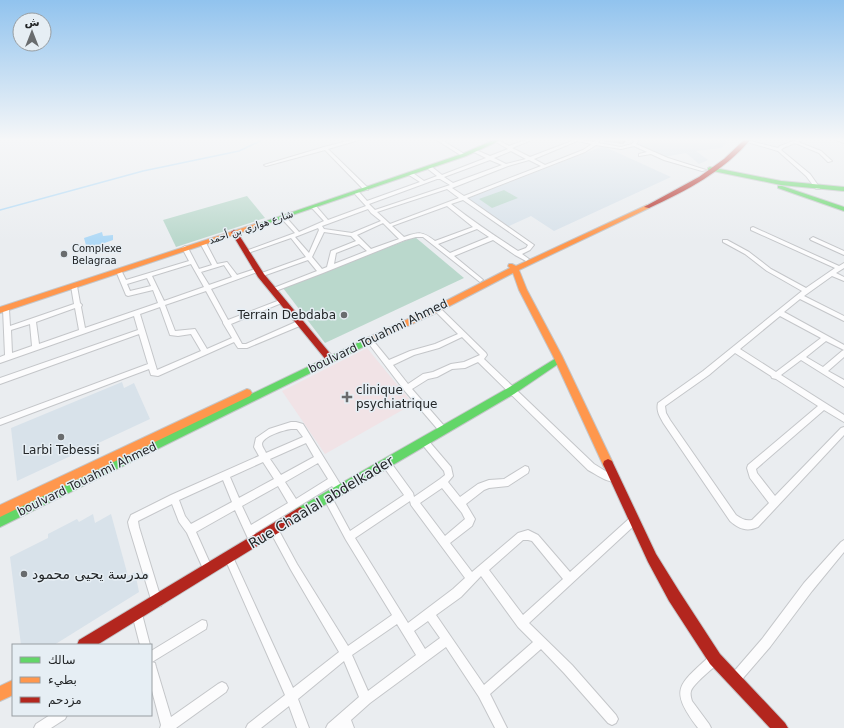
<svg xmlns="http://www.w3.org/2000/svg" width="844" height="728" font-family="'DejaVu Sans','Noto Naskh Arabic',sans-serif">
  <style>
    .built { fill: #d8e2ea }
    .medical { fill: #f1e3e6 }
    .green { fill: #bad8cc }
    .water { fill: #afd9f6 }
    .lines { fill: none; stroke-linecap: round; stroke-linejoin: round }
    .stream { stroke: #afd9f6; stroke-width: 1.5 }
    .street-casing { stroke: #c4c6c9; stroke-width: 2 }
    .fast-casing { stroke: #c4c6c9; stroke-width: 2 }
    .slow-casing { stroke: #c4c6c9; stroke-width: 2 }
    .jam-casing { stroke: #c4c6c9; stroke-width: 2 }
    .street { fill: #fcfcfd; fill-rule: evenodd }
    .fast { fill: #63d668; fill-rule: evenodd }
    .slow { fill: #ff974d; fill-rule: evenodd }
    .jam { fill: #b3261e; fill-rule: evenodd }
    .wall { fill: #b1b1b1 }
    .shaded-wall { fill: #909090 }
    .poi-dot { fill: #696c6e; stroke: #e6eef4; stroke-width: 1.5 }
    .labels { text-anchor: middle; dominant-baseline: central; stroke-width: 3; stroke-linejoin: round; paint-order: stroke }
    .far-street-label { font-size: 10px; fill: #232628; stroke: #e6eef4 }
    .far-poi-label { font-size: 10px; fill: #232628; stroke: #e6eef4; text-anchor: start }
    .poi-label { font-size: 12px; fill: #232628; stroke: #e6eef4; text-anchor: end }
    .street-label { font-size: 12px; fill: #232628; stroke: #e6eef4 }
    .near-street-label { font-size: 14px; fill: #232628; stroke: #e6eef4 }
    .near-poi-label { font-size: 14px; fill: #232628; stroke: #e6eef4; text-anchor: start }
  </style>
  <rect width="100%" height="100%" fill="#eaedf0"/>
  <g class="built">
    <path d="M637,139H730L721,148L696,151L708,160L699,164L686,153L663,157L653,150L640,146Z"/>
    <path d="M603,146L671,177L554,231L531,216L507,227L466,199Z"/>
    <path d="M122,382L124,388L134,383L150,419L17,481L11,428Z"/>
    <path d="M93,514L95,523L111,514L128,576L135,572L139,592L54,645H21L10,557L48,538V534L77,519L79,522Z"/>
  </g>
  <path class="medical" d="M367,348L413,404L325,454L282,391Z"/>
  <g class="green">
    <path d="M504,190L518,198L492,208L479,199Z"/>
    <path d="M247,196L265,218L176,247L163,220Z"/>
    <path d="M415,237L464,278L325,343L283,288Z"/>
  </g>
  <path class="water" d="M102,232L103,236L113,235V240L87,249L84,238Z"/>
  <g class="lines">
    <path class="stream" d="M0,210L143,171L239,151L264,139"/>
    <defs>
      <g id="street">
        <path d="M355,139H362L328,149L368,188V190H364L325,150L266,166L264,165L324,147Z"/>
        <path d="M435,139H440L466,155L462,156Z"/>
        <path d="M528,139H534L512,148L530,157L572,141L568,139H577L594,142L597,139H601L598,143L621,147L632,144L634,141L632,139H636L638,141L636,144L668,158L706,170L702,171L664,160L651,154L639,156V154L647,152L634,146L621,149L596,145L585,152L467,198L534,245L530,250L522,254L529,259L526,261L515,255L493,240L454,256L482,279L483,280L480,282L423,237H416L405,240L323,273L273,292L271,291L270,290L271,289L317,271L308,260L263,276H259V274L306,257L291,238L248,253L246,254L243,252L295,233L281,218V216H285L299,232L324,221L312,208V206H316L328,220L366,206L355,194V192H359L367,201L420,182L409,175V173H413L424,181L437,176L428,169V167H432L442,175L486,158L474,152V150H476L490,156L508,149L496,142V140H498L509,146ZM577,141L592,144L583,150L545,165L534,159ZM511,151L526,159L506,164L494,158ZM490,160L502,165L453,183L444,177ZM529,160L541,166L464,196L452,188L508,166ZM437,179H440L450,185L375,210L369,204ZM447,189L459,198L390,224L377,212ZM463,200L528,245L526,248L518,251C495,236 474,222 451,204ZM447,206L473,227L435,241C422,231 419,232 404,237L392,226ZM368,209L371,213L381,221L352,233L324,229L322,226ZM383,223L399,239L371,249L357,235ZM318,228L319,230L309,253L295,237ZM477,229L489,237L450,253L438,244ZM324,232L351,236L356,241L331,251L327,267L322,269L312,257ZM359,244L367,251L334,264L336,253Z"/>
        <path d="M798,139H804L798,142L821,151L832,161L828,162L819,153L795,143L783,148L781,150L810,174L820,188V189H816L806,176L778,151L744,141L746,140L778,148L780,146Z"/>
        <path d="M833,139H839L844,141V143Z"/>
        <path d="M753,227L839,266L844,263V268L836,273L844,277V281L832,276L804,296L844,316V321L800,299L784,312L844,345V357L828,371L844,380V387L801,360L781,375L844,415V422L824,410L756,469L757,473L775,496L841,428L844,427V435L758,527C747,532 739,529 730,521L664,424C660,417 656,411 658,403L703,371L802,291L767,271L745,254L723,242V240H727L749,252L771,269L806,288L835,268L751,230V228ZM780,316L821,338L776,372L740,349ZM826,341L844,350L842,351L823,367L806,357ZM735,353L771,376L772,378L776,379L818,406L748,465L747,468L750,478L769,503L752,520C745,521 742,519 736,515L670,420L666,413L665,406L709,375Z"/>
        <path d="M813,237L844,251V255L811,240L810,239Z"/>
        <path d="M203,241L206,243L217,264L227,262L237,275L258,268L261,270L260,271L211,289L228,320L280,300H284L285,301L284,302L231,324L242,344H246L298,321H302L303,323L302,325L247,348H238L234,342L158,376L151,375L149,369L0,425V419L148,364L139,334L0,384V378L138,330L134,316L0,363V357L5,355L3,309L4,307H6L9,309L10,326L74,304L71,286L74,284L77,286L80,303L82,305L81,307L85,328L158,303L153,290L128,296L126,295L116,271L117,270H121L126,280L189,261L182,248L185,246L188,248L199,269L212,265L200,243ZM191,264L204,287L164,301L152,276ZM224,265L232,277L209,285L201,272ZM147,278L151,286L130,291L127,284ZM206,291L223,322V323L232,338L207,349L195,329L175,331L165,305ZM160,307L170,335L178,336L191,334L201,351L157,370L140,314ZM75,308L79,330L39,344L36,322ZM30,324L32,346L12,353L11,330Z"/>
        <path d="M435,307H439L486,353L487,355L484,359L594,464L607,472L617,475L618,478L617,481C608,484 596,474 588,470L478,362L465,368L452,369L437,377L428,379L412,389L446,428L447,430L446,432L443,433L440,432L404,390L366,340L369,338H371L389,360L410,351L435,344L458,334L435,311L434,309ZM462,337L480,355L464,362L451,364L433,372L423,374L408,384L393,365L414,355L439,348Z"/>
        <path d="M291,422H296L303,424L342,487L343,490L342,493L339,494L336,493L332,486L255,533L259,542L257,545L254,547L251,545L235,510L196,532L213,570L211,573L208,575L205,573L187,533L179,522L172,504L138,521L139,527L162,602L161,606L157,607L153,606L129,527L128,522L131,515L171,495L259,456L254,447L256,438L269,429ZM291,429H297L303,437L266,453C265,450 262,447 262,444C263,436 284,430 291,429ZM306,443L314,457L281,475L270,459ZM263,462L274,479L239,498L230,477ZM318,463L328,479L296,499L285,482ZM223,480L232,502L191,524L185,516L179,500ZM278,486L288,503L251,525L242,506Z"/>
        <path d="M424,438L427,439L451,467L453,476L448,482L460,497L478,484L489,480L504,479L525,466L528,467L529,470L528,473L508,486L489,488L484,490L466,504L475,519L472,526L450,543L472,572L518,533L528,530L538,535L570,572L631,517L634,516L637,517L639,520L637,523L529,623L572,665L616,715L618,719L616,723L612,725L608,723L564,673L541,649L490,694L507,728H495L479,697L446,647L370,703L351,720L354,728H326L328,724L359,697L344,661L298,699L309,728H297L289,706L261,728H246L248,724L285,695L226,561L224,558L226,555L229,553L232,555L293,688L339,652L291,570L271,533L269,530L271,527L274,525L277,527L297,564L348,646L392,615L346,540L323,497L324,494L327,493L330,494L350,531L404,495L383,466L382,463L383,460L386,459L389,460L413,493L414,497L440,479L445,475L444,471L421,443L420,441L421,439ZM442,488L462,513L465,519L445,536L420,503ZM410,501L411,505L465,578L453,589L408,623L355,538ZM523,540H528L532,541L563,579L523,615L489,570ZM481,576L518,627L533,642L484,685L436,615L461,597ZM428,621L440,638L425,649L414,631ZM397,624L416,655L368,691L352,655Z"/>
        <path d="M844,540V552L812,591L770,647L738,684L734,686L730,684L728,680L730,676L762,639L804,583L841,542Z"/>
        <path d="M137,609L141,610L142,614L150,645H140L132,614L133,610Z"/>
        <path d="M202,620L206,621L207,625L206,629L152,662L155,663L156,667L171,717L218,684L222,682L226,684L228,688L226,692L176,728H160L161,725L151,687V651Z"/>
        <path d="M715,654L719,655L720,659L719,663C713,668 693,684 691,691C690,694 691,698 692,701L709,724L711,728H698C668,688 679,685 711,655Z"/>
        <path d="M50,715H67L65,719L51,728H34L36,724Z"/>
      </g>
      <g id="fast">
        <path d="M496,139H503L466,156L257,227L255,228L252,226L462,154Z"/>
        <path d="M710,167L781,181L844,187V191L781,185L708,170V168Z"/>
        <path d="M778,186H782L844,207V211L778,188Z"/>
        <path d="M370,337L373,338L374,340L373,342L0,527V515Z"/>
        <path d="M558,357L562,360L561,362L514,394L304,517L300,519L296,517L294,513L296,509L508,388Z"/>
      </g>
      <g id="slow">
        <path d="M647,205L650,207L649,208L519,270L527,290L562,356L612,461L613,464L612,467L608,469L604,467L553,356L519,290L513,273L440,311L373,342H367L366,340L367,338L434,307L510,268L508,266L509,264H512L516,266Z"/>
        <path d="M255,224L258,226L257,227L0,313V307Z"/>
        <path d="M247,389L250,390L252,393L250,396L0,517V505Z"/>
        <path d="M13,680V695L0,701V686Z"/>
      </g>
      <g id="jam">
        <path d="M745,139H751C724,171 686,191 649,208L644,207L699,177L724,159Z"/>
        <path d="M234,230L237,232L264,274L333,357L334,359L333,361H327L258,277L231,232Z"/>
        <path d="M608,459L612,461L656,554L679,591L720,654L785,723L788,728H770L710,664L669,601L648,562L603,464L604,461Z"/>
        <path d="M300,507L304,509L306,513L304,517L97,645H77L79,640Z"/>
      </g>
    </defs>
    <use href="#street" class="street-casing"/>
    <use href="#fast" class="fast-casing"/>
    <use href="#slow" class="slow-casing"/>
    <use href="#jam" class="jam-casing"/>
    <use href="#street" class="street"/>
    <use href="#fast" class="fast"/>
    <use href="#slow" class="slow"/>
    <use href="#jam" class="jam"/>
  </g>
  <path class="wall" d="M603,139H627L623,144L602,141Z"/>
  <path class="shaded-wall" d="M624,139H627L623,144Z"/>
  <linearGradient id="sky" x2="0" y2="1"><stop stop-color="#91c3ee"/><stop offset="0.58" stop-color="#f6f7f8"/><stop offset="1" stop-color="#f6f7f8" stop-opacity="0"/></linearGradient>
  <rect width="844" height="241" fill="url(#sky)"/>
  <g class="poi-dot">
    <circle cx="64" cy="254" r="4"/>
    <circle cx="344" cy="315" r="4"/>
    <path d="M345 391h4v4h4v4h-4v4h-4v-4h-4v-4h4z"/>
    <circle cx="61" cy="437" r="4"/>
    <circle cx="24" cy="574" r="4"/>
  </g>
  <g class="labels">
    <g class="far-street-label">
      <text transform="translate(251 227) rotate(-18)">شارع هواري بن أحمد</text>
    </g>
    <g class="far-poi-label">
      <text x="72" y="248">Complexe<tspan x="72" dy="12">Belagraa</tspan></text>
    </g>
    <g class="poi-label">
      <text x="336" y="315">Terrain Debdaba</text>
      <text x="356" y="390" text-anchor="start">clinique<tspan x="356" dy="14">psychiatrique</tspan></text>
      <text x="61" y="450" text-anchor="middle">Larbi Tebessi</text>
    </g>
    <g class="street-label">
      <text transform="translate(378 336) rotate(-26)">boulvard Touahmi Ahmed</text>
      <text transform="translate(87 479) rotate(-26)">boulvard Touahmi Ahmed</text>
    </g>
    <g class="near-street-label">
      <text transform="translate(321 502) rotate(-31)">Rue Chaalal abdelkader</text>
    </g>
    <g class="near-poi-label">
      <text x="32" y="574">مدرسة يحيى محمود</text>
    </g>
  </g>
  <rect x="12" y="644" width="140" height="72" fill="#e6eef4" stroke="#989ea2"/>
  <rect x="20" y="657" width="20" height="6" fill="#63d668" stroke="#989ea2"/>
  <text x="48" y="664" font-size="12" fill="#232628">سالك</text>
  <rect x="20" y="677" width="20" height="6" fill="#ff974d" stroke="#989ea2"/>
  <text x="48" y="684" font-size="12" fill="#232628">بطيء</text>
  <rect x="20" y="697" width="20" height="6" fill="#b3261e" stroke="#989ea2"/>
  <text x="48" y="704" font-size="12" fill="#232628">مزدحم</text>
  <g transform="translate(32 32)"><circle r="19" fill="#e6eef4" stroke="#989ea2"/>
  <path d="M0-3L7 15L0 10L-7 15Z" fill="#696c6e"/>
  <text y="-6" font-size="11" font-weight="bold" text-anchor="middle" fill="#232628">ش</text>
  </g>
</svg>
